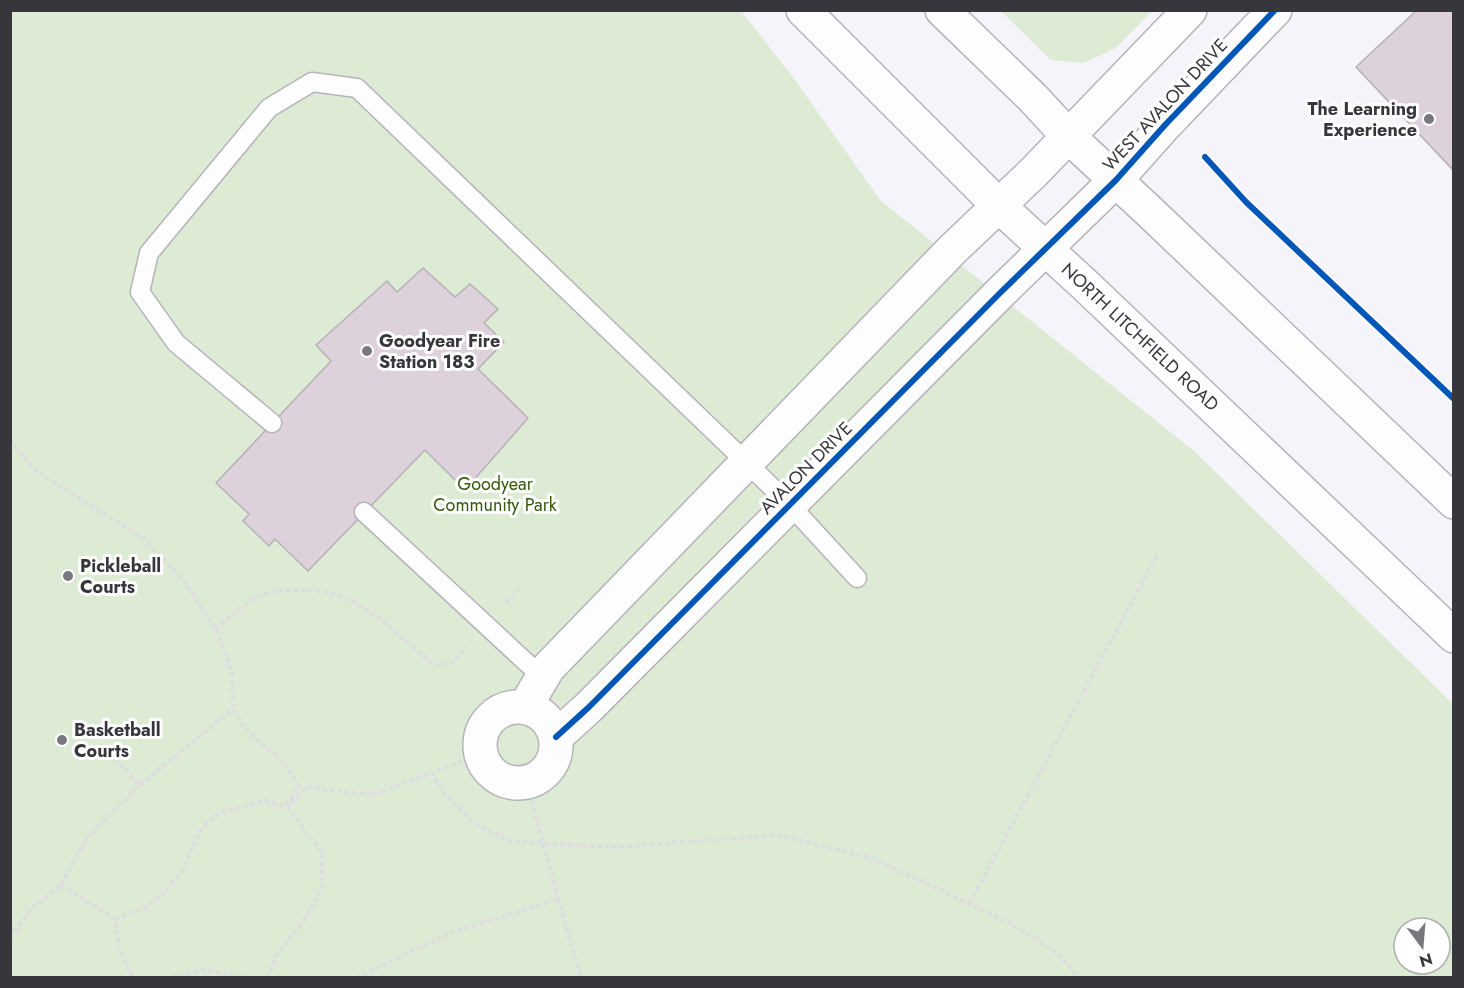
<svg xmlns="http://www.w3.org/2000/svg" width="1464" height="988" font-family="Jost,sans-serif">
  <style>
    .green { fill: #ddebd5; fill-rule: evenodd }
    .building { fill: #ddd1db; stroke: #b5b1b6; stroke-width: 1.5 }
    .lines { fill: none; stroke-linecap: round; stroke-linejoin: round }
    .lane-casing { stroke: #b4b3b9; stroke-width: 21 }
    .street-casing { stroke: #b4b3b9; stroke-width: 36 }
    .secondary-casing { stroke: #b4b3b9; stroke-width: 36 }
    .path { stroke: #dddcdf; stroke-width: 4; stroke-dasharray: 4.5 3; stroke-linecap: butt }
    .lane { stroke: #fefdfe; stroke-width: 18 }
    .street { stroke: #fefdfe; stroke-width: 33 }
    .secondary { stroke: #fefdfe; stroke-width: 33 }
    .cycleway-casing { stroke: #fff; stroke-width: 10 }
    .cycleway { stroke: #0057b8; stroke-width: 6 }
    .poi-dot { fill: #7a787f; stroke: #fff; stroke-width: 2 }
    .labels { text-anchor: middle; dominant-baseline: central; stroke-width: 6; stroke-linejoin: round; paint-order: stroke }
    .street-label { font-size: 18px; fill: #38363d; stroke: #fff }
    .poi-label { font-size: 18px; font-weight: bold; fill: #38363d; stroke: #fff; text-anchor: start }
    .park-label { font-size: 18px; fill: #345a09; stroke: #fff }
  </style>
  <rect width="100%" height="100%" fill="#f5f4fa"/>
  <g class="green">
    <path d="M10,11H741L790,73L881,201L1194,451L1453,704V977H11ZM1404,928H1440V964H1404Z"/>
    <path d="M1001,11H1152L1116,48L1083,63L1051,60Z"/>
  </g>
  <g class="building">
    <path d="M1417,10H1454V171L1356,67Z"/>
    <path d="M423,268L455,297L470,284L498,309L484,323L504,342L478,369L528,418L465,490L425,450L308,571L275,539L269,546L243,521L249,514L216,483L331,361L316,345L387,281L397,292Z"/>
  </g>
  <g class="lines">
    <defs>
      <g id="lane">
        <path d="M272,423L176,343L140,292L149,253L269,108L312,82L357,88L747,463L790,505L857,578"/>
        <path d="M364,512L542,677"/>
      </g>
      <g id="street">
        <circle cx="518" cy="745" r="38"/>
        <path d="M525,707L548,668L952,250L1034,172L1190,10"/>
        <path d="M556,737L589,707L1001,292L1116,180L1165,125L1275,10"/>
      </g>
      <g id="secondary">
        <path d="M803,10L999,206L1084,284L1454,636"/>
        <path d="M942,10L1033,98L1069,137L1151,213L1454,502"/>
      </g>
    </defs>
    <use href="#lane" class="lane-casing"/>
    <use href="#street" class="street-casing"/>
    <use href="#secondary" class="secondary-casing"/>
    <g class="path">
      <path d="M10,440L37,472L144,539L183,580L218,633L232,674L233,709L245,729L282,761L299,786L286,806"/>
      <path d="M506,603L521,586"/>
      <path d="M215,629C229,618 244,604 260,596C273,590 287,590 301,590C363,590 390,632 435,665L452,663L467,647"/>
      <path d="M105,747L140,785"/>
      <path d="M432,772L441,790L474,823L512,842L618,847L779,835L874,859L1008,922L1057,953L1079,978"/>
      <path d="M291,802L307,787L373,795L481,754"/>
      <path d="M61,885L115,919L119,947L133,978"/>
      <path d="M558,899L581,978"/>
      <path d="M970,903L1158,553"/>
      <path d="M115,919L146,907L165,893L183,869L202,827L219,813L265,801L286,806L322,852V888L301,925L277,955L267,978"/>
      <path d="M10,938L32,908L61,885L87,838L140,785L233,709"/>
      <path d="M164,978L206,970L248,978"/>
      <path d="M356,978L450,933L558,899L527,783"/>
    </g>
    <use href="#lane" class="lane"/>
    <use href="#street" class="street"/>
    <use href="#secondary" class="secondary"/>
    <defs>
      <g id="cycleway">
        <path d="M1205,157L1246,202L1454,399"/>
        <path d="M556,737L589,707L1001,292L1116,180L1165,125L1275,10"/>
      </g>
    </defs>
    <use href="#cycleway" class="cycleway-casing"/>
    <use href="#cycleway" class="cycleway"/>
  </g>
  <g class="poi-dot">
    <circle cx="1429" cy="119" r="6"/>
    <circle cx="367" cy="351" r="6"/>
    <circle cx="68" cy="576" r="6"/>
    <circle cx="62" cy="740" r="6"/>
  </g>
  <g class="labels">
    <g class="street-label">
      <text transform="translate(1165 105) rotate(-47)">WEST AVALON DRIVE</text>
      <text transform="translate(1140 337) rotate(43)">NORTH LITCHFIELD ROAD</text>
      <text transform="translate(806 468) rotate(-45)">AVALON DRIVE</text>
    </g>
    <g class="poi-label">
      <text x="1417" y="109" text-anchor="end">The Learning<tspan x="1417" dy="21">Experience</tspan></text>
      <text x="379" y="341">Goodyear Fire<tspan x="379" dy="21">Station 183</tspan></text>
      <text x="80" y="566">Pickleball<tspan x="80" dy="21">Courts</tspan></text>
      <text x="74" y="730">Basketball<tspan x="74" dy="21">Courts</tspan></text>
    </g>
    <g class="park-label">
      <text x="495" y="484">Goodyear<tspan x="495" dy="21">Community Park</tspan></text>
    </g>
  </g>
  <rect width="1464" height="988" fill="none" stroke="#38363d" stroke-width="24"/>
  <g transform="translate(1422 946) rotate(164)"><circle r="28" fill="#ffffff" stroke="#afafb1" stroke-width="1.5"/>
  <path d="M0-4.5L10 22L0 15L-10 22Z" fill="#7a787f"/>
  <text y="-9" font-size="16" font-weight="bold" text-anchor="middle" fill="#38363d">N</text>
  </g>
</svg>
